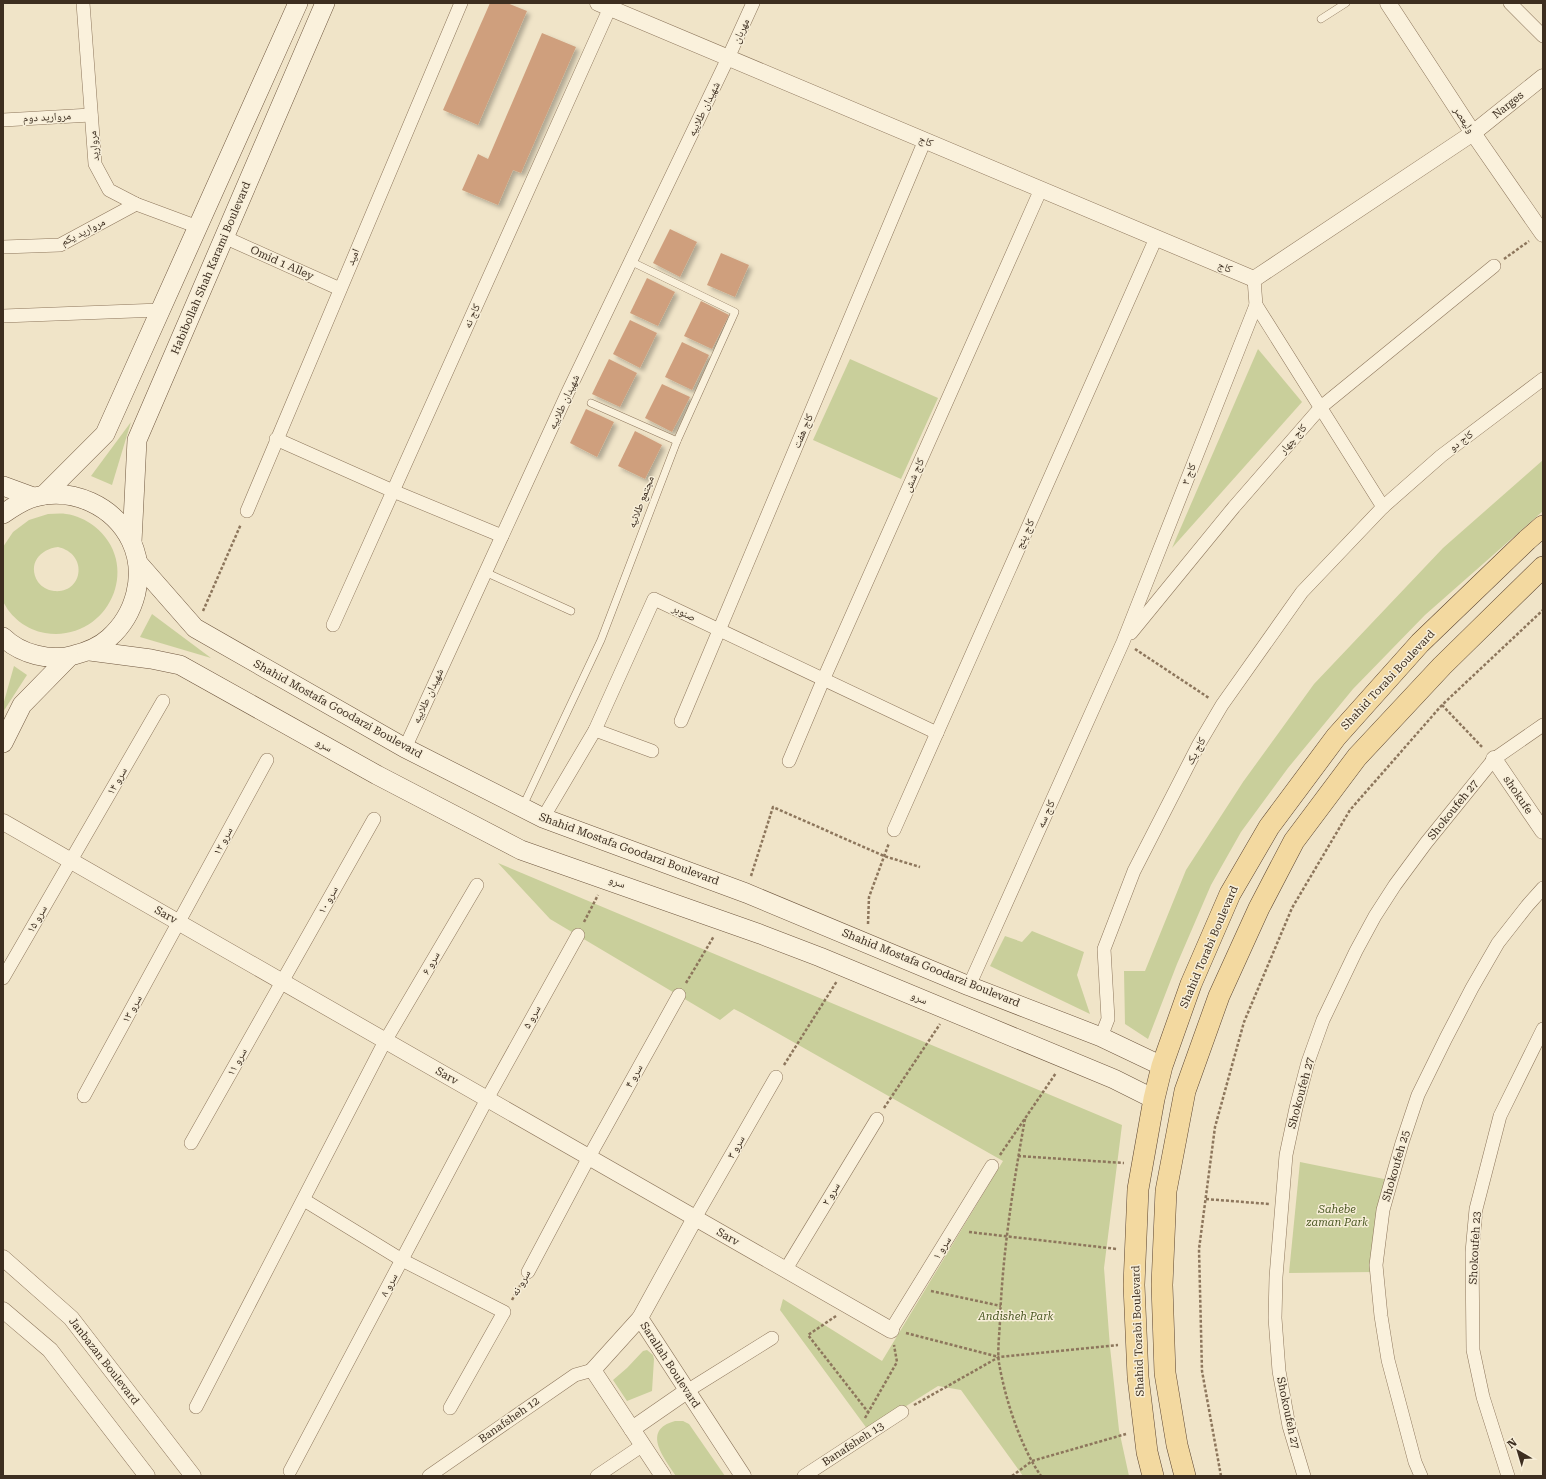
<svg xmlns="http://www.w3.org/2000/svg" width="1546" height="1479" font-family="'Roboto Serif','Noto Naskh Arabic',serif">
	<defs>
		<filter id="shadow"><feDropShadow dx="3.5" dy="3.5" stdDeviation="2" flood-color="#0004"/></filter>
	</defs>
	<rect width="100%" height="100%" fill="#f0e4c8"/>
	<g fill="#c9cf9b" fill-rule="evenodd">
		<polygon points="1258,349 1302,402 1172,548"/>
		<polygon points="850,359 938,398 901,479 813,440"/>
		<polygon points="131,422 112,485 91,476"/>
		<polygon points="1543,460 1543,511 1425,615 1353,689 1288,768 1241,832 1211,885 1177,964 1148,1039 1125,1024 1124,971 1145,971 1186,870 1243,782 1314,684 1443,548"/>
		<path d="M48 514C54 514 60 513 66 514 76 515 86 520 94 526 144 565 108 643 45 633 27 630 10 617 3 601V547L13 532 29 520ZM58 547C89 554 83 594 54 591 47 590 42 587 38 582 27 564 40 549 58 547Z"/>
		<polygon points="152,614 211,658 140,637"/>
		<polygon points="14,666 27,675 3,712 3,705"/>
		<polygon points="498,863 1122,1125 1104,1268 1110,1347 1119,1430 1129,1476 1023,1476 961,1390 938,1386 868,1430 780,1310 783,1299 882,1361 1003,1161 742,1013 734,1009 720,1020 550,919"/>
		<polygon points="1032,931 1084,952 1077,975 1090,1014 990,966 1005,936 1022,942"/>
		<polygon points="1300,1162 1389,1180 1374,1272 1289,1273"/>
		<polygon points="647,1350 653,1355 654,1359 652,1391 627,1401 613,1380 627,1368 643,1351"/>
		<path d="M675 1421H683L689 1424 725 1476H676C664 1458 641 1430 675 1421Z"/>
	</g>
	<g fill="#cf9f7d" filter="url(#shadow)">
		<polygon points="490,3 507,3 527,11 478,125 443,110"/>
		<polygon points="542,33 576,47 521,173 513,170 498,205 462,190 478,154 488,159"/>
		<polygon points="670,229 697,242 680,277 653,263"/>
		<polygon points="721,253 749,265 735,297 707,285"/>
		<polygon points="647,278 675,292 658,326 630,313"/>
		<polygon points="701,301 729,315 712,349 684,336"/>
		<polygon points="630,320 657,333 640,368 613,354"/>
		<polygon points="682,342 709,355 692,390 665,377"/>
		<polygon points="609,359 637,373 620,407 592,394"/>
		<polygon points="662,384 690,397 672,432 645,418"/>
		<polygon points="586,409 614,422 597,457 570,443"/>
		<polygon points="635,431 662,445 645,479 618,466"/>
	</g>
	<g fill="none" stroke-linecap="round" stroke-linejoin="round">
		<g stroke="#8d765c" stroke-width="8">
			<g id="service">
				<polyline points="1321,19 1346,3"/>
				<polyline points="591,403 677,441"/>
				<polyline points="485,572 571,611"/>
				<polyline points="522,808 601,640 677,441 735,312 630,261"/>
			</g>
		</g>
		<g stroke="#8d765c" stroke-width="14">
			<g id="minor">
				<polyline points="83,3 95,164 109,190 136,204 198,227"/>
				<polyline points="1510,3 1543,36"/>
				<polyline points="3,120 91,115"/>
				<polyline points="224,237 340,289"/>
				<polyline points="3,247 60,245 136,204"/>
				<polyline points="1254,279 1256,305 1383,507"/>
				<polyline points="3,316 160,310"/>
				<polyline points="276,439 393,491 502,536"/>
				<polyline points="247,511 461,3"/>
				<polyline points="333,625 612,3"/>
				<polyline points="1131,633 1234,507 1321,407 1494,266"/>
				<polyline points="681,721 925,140"/>
				<polyline points="595,730 652,751"/>
				<polyline points="405,748 568,392 728,58 753,3"/>
				<polyline points="789,761 824,678 1041,189"/>
				<polyline points="543,818 595,730 654,599 937,733"/>
				<polyline points="894,830 1156,238"/>
				<polyline points="3,978 163,701"/>
				<polyline points="969,986 1123,642 1256,305"/>
				<polyline points="1101,1037 1108,1019 1104,949 1134,871 1199,744 1222,705 1302,592 1383,507 1441,456 1543,379"/>
				<polyline points="84,1096 267,760"/>
				<polyline points="191,1143 374,819"/>
				<polyline points="304,1200 402,1260 504,1312 450,1408"/>
				<polyline points="695,1218 776,1077"/>
				<polyline points="786,1269 877,1119"/>
				<polyline points="528,1272 589,1157 679,995"/>
				<polyline points="891,1330 992,1166"/>
				<polyline points="687,1391 772,1338"/>
				<polyline points="196,1407 384,1043 477,885"/>
				<polyline points="290,1471 487,1099 578,935"/>
				<polyline points="429,1476 575,1375 593,1370"/>
				<polyline points="597,1476 643,1445"/>
				<polyline points="804,1476 902,1412"/>
				<polyline points="1304,1476 1289,1426 1279,1371 1275,1318 1276,1277 1286,1155 1296,1108 1308,1062 1323,1020 1356,951 1375,916 1395,885 1426,843 1494,759 1543,725"/>
				<polyline points="1421,1476 1415,1462 1388,1360 1381,1316 1376,1265 1383,1210 1402,1143 1418,1095 1446,1038 1472,988 1498,943 1527,906 1543,888"/>
				<polyline points="1508,1476 1483,1397 1473,1350 1472,1252 1476,1209 1500,1116 1543,1029"/>
			</g>
		</g>
		<g stroke="#8d765c" stroke-width="17">
			<g id="tertiary">
				<polyline points="598,3 1254,279 1473,133 1543,77"/>
				<polyline points="1388,3 1473,133 1543,234"/>
				<polyline points="1494,759 1543,831"/>
				<polyline points="3,822 891,1330"/>
				<polyline points="3,1258 71,1318 193,1476"/>
				<polyline points="3,1310 50,1350 147,1476"/>
				<polyline points="640,1318 743,1476"/>
				<polyline points="632,1429 687,1391"/>
				<polyline points="663,1476 593,1370 640,1318 695,1218"/>
			</g>
		</g>
		<g stroke="#6f573f" stroke-width="20">
			<g id="secondary">
				<polyline points="3,486 33,497"/>
				<polyline points="44,495 105,434 298,3"/>
				<path d="M3 514C13 507 23 500 35 497 73 487 114 506 131 541 147 575 135 615 109 638 99 647 86 652 74 655 51 662 20 654 3 637"/>
				<polyline points="132,542 137,440 325,3"/>
				<polyline points="138,563 195,628 405,748 543,818 746,893 969,986 1101,1037 1162,1066"/>
				<polyline points="90,651 151,659 180,665 377,775 521,850 760,934 820,957 1114,1079 1154,1099"/>
				<polyline points="3,743 22,705 69,657"/>
			</g>
		</g>
		<g stroke="#5b4430" stroke-width="22">
			<g id="primary">
				<polyline points="1153,1476 1147,1452 1138,1377 1134,1285 1138,1189 1154,1099 1162,1066 1191,984 1230,894 1269,827 1336,737 1420,643 1527,540 1543,526"/>
				<polyline points="1185,1476 1177,1445 1165,1373 1162,1285 1166,1191 1185,1091 1219,996 1259,908 1294,841 1357,757 1442,666 1543,567"/>
			</g>
		</g>
		<g stroke="#8d765c" stroke-width="2.5" stroke-dasharray="3 2" stroke-linecap="butt">
			<polyline points="1504,259 1529,241"/>
			<polyline points="203,611 241,524"/>
			<polyline points="1135,649 1209,698"/>
			<polyline points="1442,705 1483,748"/>
			<polyline points="751,876 773,807 884,856 920,867"/>
			<polyline points="584,922 598,895"/>
			<polyline points="868,924 869,897 889,843"/>
			<polyline points="686,983 714,936"/>
			<polyline points="784,1065 837,981"/>
			<polyline points="884,1108 940,1024"/>
			<path d="M1025 1119C1013 1185 1003 1251 1000 1318 1000 1331 997 1350 999 1363 1005 1398 1020 1446 1041 1476"/>
			<polyline points="1000,1155 1056,1073"/>
			<polyline points="1018,1156 1124,1163"/>
			<polyline points="1206,1199 1269,1204"/>
			<polyline points="969,1232 1117,1249"/>
			<polyline points="931,1291 1001,1306"/>
			<polyline points="512,1300 521,1284"/>
			<polyline points="836,1316 808,1335 868,1412"/>
			<polyline points="906,1333 999,1357"/>
			<polyline points="914,1405 999,1357 1118,1345"/>
			<polyline points="865,1418 897,1362 894,1345"/>
			<polyline points="1012,1476 1032,1461 1126,1434"/>
			<polyline points="1221,1476 1202,1371 1199,1249 1215,1127 1244,1022 1292,908 1350,810 1442,705 1543,610"/>
		</g>
		<use href="#service" stroke="#faf1dc" stroke-width="7"/>
		<use href="#minor" stroke="#faf1dc" stroke-width="13"/>
		<use href="#tertiary" stroke="#faf1dc" stroke-width="16"/>
		<use href="#secondary" stroke="#faf1dc" stroke-width="19"/>
		<use href="#primary" stroke="#f3d9a0" stroke-width="21"/>
	</g>
	<g text-anchor="middle" dominant-baseline="central" stroke-width="3" stroke-linejoin="round" paint-order="stroke">
		<g font-size="11" fill="#3d2e20" stroke="#f7eed8">
			<text transform="translate(741 31) rotate(-66)">مهربان</text>
			<text transform="translate(1508 105) rotate(-39)">Narges</text>
			<text transform="translate(704 109) rotate(-64)">شهیدان طلاییه</text>
			<text transform="translate(47 117) rotate(-3)">مروارید دوم</text>
			<text transform="translate(1464 120) rotate(57)">ولیعصر</text>
			<text transform="translate(926 141) rotate(23)">کاج</text>
			<text transform="translate(94 146) rotate(-96)">مروارید</text>
			<text transform="translate(83 232) rotate(-27)">مروارید یکم</text>
			<text transform="translate(353 257) rotate(-67)">امید</text>
			<text transform="translate(282 263) rotate(24)">Omid 1 Alley</text>
			<text transform="translate(1225 267) rotate(23)">کاج</text>
			<text transform="translate(211 268) rotate(-67)">Habibollah Shah Karami Boulevard</text>
			<text transform="translate(472 316) rotate(-66)">کاج نه</text>
			<text transform="translate(564 402) rotate(-65)">شهیدان طلاییه</text>
			<text transform="translate(803 431) rotate(-67)">کاج هفت</text>
			<text transform="translate(1293 439) rotate(-49)">کاج چهار</text>
			<text transform="translate(1461 441) rotate(-37)">کاج دو</text>
			<text transform="translate(1189 474) rotate(-69)">کاج ۳</text>
			<text transform="translate(914 475) rotate(-66)">کاج شش</text>
			<text transform="translate(641 502) rotate(-69)">مجتمع طلائیه</text>
			<text transform="translate(1025 534) rotate(-66)">کاج پنج</text>
			<text transform="translate(684 613) rotate(26)">صنوبر</text>
			<text transform="translate(1388 680) rotate(-47)">Shahid Torabi Boulevard</text>
			<text transform="translate(428 696) rotate(-65)">شهیدان طلاییه</text>
			<text transform="translate(338 709) rotate(29)">Shahid Mostafa Goodarzi Boulevard</text>
			<text transform="translate(324 745) rotate(29)">سرو</text>
			<text transform="translate(1196 751) rotate(-62)">کاج یک</text>
			<text transform="translate(117 781) rotate(-60)">سرو ۱۴</text>
			<text transform="translate(1518 795) rotate(56)">shokufe</text>
			<text transform="translate(1453 810) rotate(-51)">Shokoufeh 27</text>
			<text transform="translate(1046 814) rotate(-66)">کاج سه</text>
			<text transform="translate(223 841) rotate(-62)">سرو ۱۲</text>
			<text transform="translate(629 849) rotate(20)">Shahid Mostafa Goodarzi Boulevard</text>
			<text transform="translate(617 882) rotate(19)">سرو</text>
			<text transform="translate(328 900) rotate(-61)">سرو ۱۰</text>
			<text transform="translate(166 915) rotate(30)">Sarv</text>
			<text transform="translate(37 919) rotate(-60)">سرو ۱۵</text>
			<text transform="translate(1209 947) rotate(-67)">Shahid Torabi Boulevard</text>
			<text transform="translate(431 963) rotate(-60)">سرو ۶</text>
			<text transform="translate(931 968) rotate(22)">Shahid Mostafa Goodarzi Boulevard</text>
			<text transform="translate(919 998) rotate(22)">سرو</text>
			<text transform="translate(132 1009) rotate(-61)">سرو ۱۳</text>
			<text transform="translate(532 1017) rotate(-61)">سرو ۵</text>
			<text transform="translate(237 1062) rotate(-61)">سرو ۱۱</text>
			<text transform="translate(447 1076) rotate(30)">Sarv</text>
			<text transform="translate(634 1076) rotate(-61)">سرو ۴</text>
			<text transform="translate(1301 1093) rotate(-75)">Shokoufeh 27</text>
			<text transform="translate(736 1147) rotate(-60)">سرو ۳</text>
			<text transform="translate(1396 1166) rotate(-74)">Shokoufeh 25</text>
			<text transform="translate(831 1194) rotate(-59)">سرو ۲</text>
			<text transform="translate(728 1237) rotate(30)">Sarv</text>
			<text transform="translate(942 1248) rotate(-58)">سرو ۱</text>
			<text transform="translate(1475 1248) rotate(-87)">Shokoufeh 23</text>
			<text transform="translate(521 1283) rotate(-60)">سرو نه</text>
			<text transform="translate(389 1285) rotate(-62)">سرو ۸</text>
			<text transform="translate(1138 1331) rotate(-92)">Shahid Torabi Boulevard</text>
			<text transform="translate(104 1361) rotate(52)">Janbazan Boulevard</text>
			<text transform="translate(670 1365) rotate(57)">Sarallah Boulevard</text>
			<text transform="translate(1288 1413) rotate(78)">Shokoufeh 27</text>
			<text transform="translate(509 1420) rotate(-35)">Banafsheh 12</text>
			<text transform="translate(853 1444) rotate(-33)">Banafsheh 13</text>
		</g>
		<g font-size="11" font-style="italic" fill="#4d5a26" stroke="#f7eed8">
			<text x="1337" y="1209">Sahebe<tspan x="1337" dy="13">zaman Park</tspan></text>
			<text x="1016" y="1316">Andisheh Park</text>
		</g>
	</g>
	<rect width="1546" height="1479" fill="none" stroke="#3d2e20" stroke-width="8"/>
	<g transform="translate(1518 1451) rotate(322)" stroke="#f7eed8" stroke-width="3" paint-order="stroke">
	<path d="M0-3L7 15L0 10L-7 15Z" fill="#3d2e20"/>
	<text y="-6" font-size="11" font-weight="bold" text-anchor="middle" fill="#3d2e20">N</text>
	</g>
</svg>
